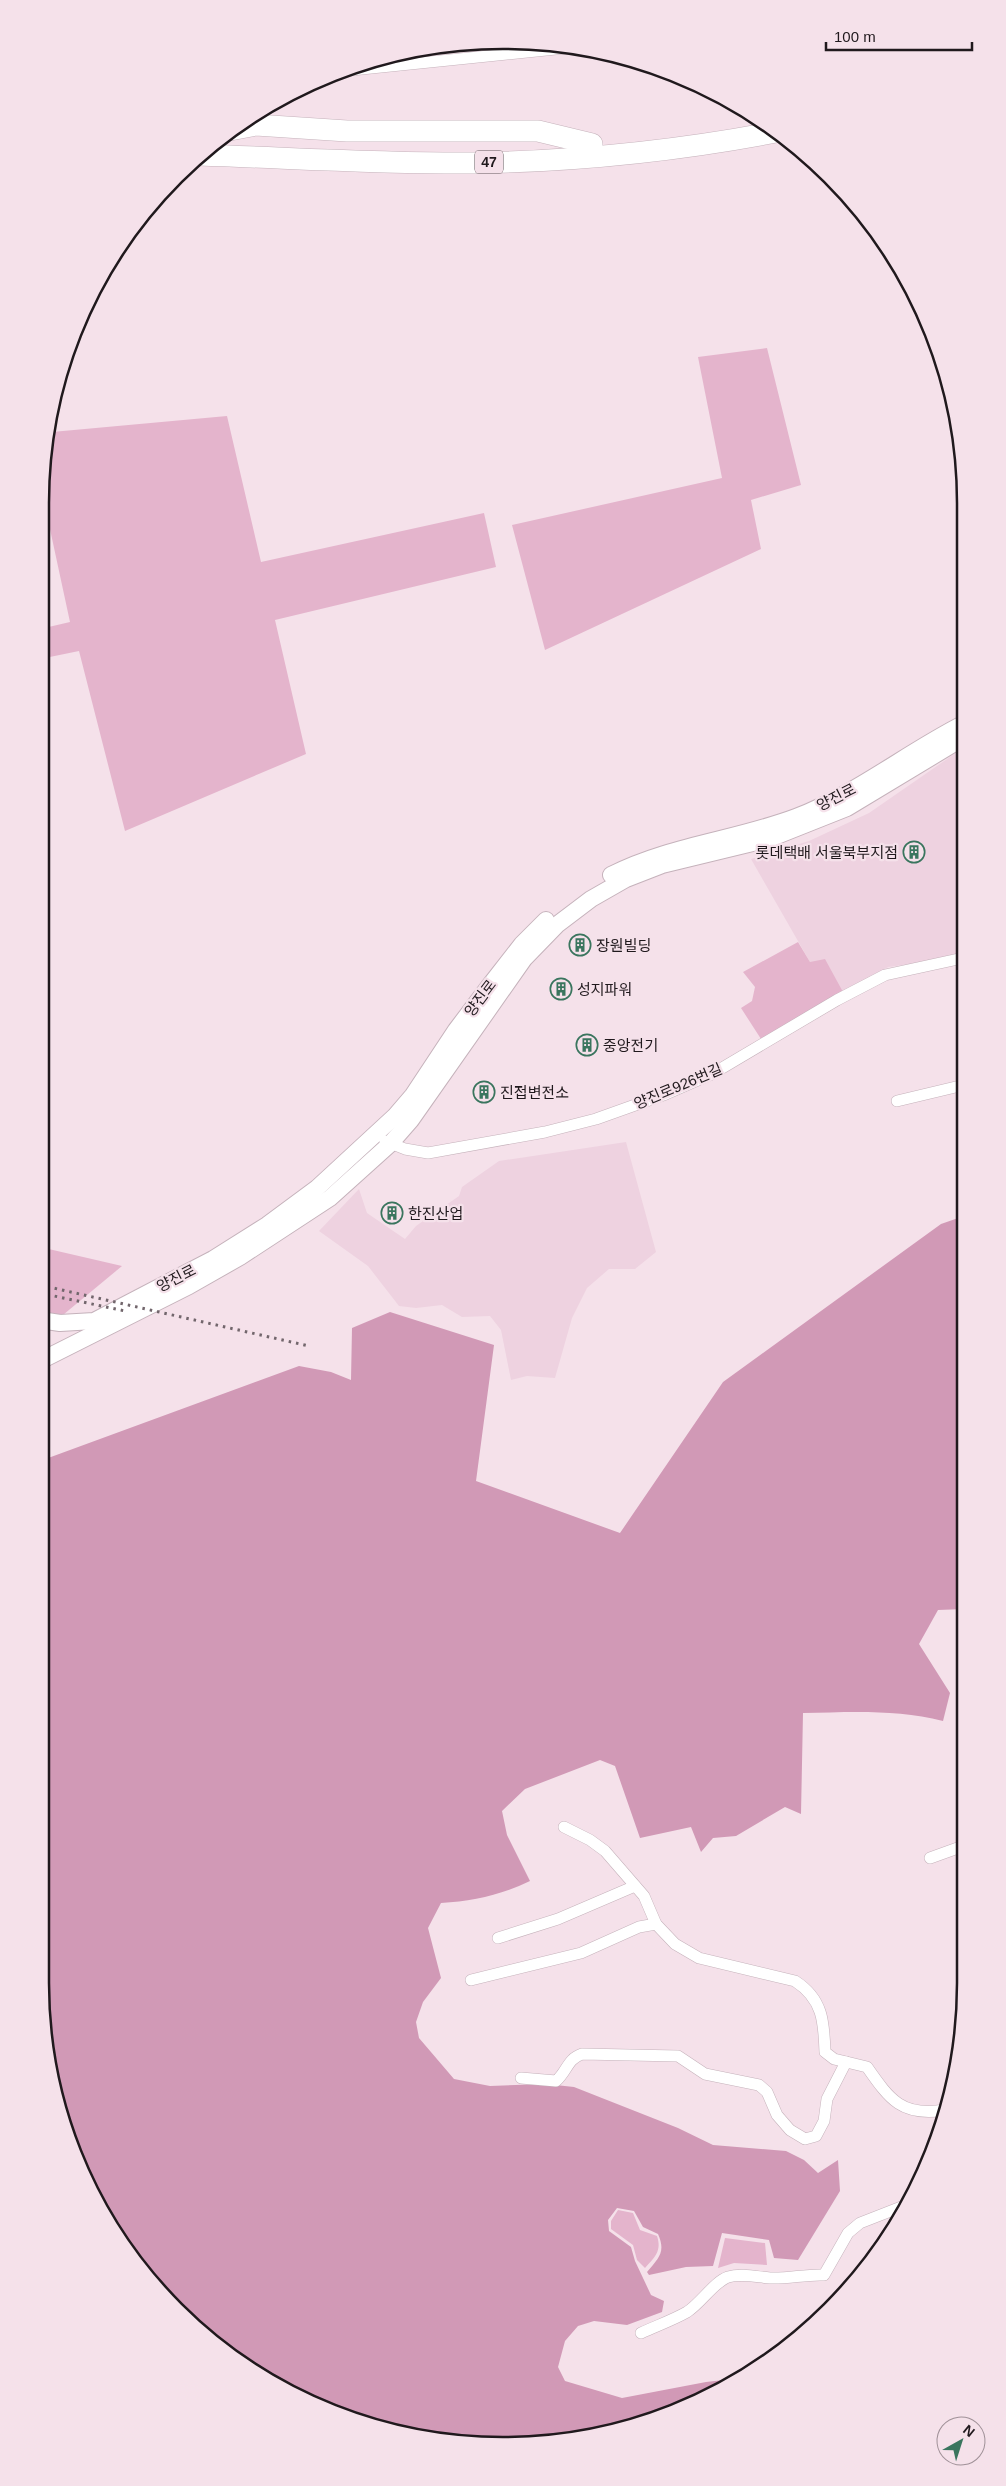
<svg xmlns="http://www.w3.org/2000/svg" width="1006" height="2486" font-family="Arial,'Noto Sans KR',sans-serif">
	<rect width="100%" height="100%" fill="#f5e1ea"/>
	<g fill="#eed2e0">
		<polygon points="963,748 963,953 932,961 888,967 843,992 810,962 751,859 809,841 869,813"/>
		<polygon points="626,1142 656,1252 635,1269 609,1269 587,1288 572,1318 555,1378 527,1376 511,1380 501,1330 490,1316 462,1317 442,1305 416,1308 399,1306 368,1266 319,1231 359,1189 367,1213 405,1239 416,1226 459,1196 462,1187 499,1161"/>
	</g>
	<g fill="#e4b4cc">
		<polygon points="767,348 801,485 751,500 761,549 545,650 512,525 722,478 698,357"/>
		<polygon points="227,416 261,562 484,513 496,567 275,620 306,754 125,831 79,651 40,659 40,629 70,622 42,492 52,432"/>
		<polygon points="798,942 810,962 825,959 843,992 761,1039 741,1008 752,1001 755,987 743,972"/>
		<polygon points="40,1247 122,1266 40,1334"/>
		<path d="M618 2210 633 2213 640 2230 657 2236C662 2251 655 2257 645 2268L637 2260 633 2245 611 2229V2221Z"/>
		<polygon points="725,2238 765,2243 767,2265 734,2263 718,2268"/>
	</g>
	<path fill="#d199b6" d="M964 1216 965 1609 938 1610 919 1644 950 1693 943 1721C897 1709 850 1712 803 1713L801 1814 785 1807 736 1836 713 1838 701 1852 691 1827 640 1838 615 1766 600 1760 525 1789 502 1811 507 1835 530 1881C501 1895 473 1901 441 1903L428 1928 441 1978 423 2002 416 2022 419 2038 454 2079 490 2086 546 2084 574 2087 678 2128 713 2145 786 2151 804 2160 818 2173 838 2160 840 2191 798 2260 774 2258 769 2240 722 2233 713 2266 686 2267 649 2275 647 2272C659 2258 666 2252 658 2234L643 2227 634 2211 617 2208 608 2220 609 2231 631 2247 635 2261 651 2295 664 2301 662 2312 627 2325 594 2321 578 2326 565 2341 558 2367 565 2381 622 2398 706 2382 741 2378 680 2411 594 2437 442 2442 354 2422 272 2384 155 2288 102 2214 65 2132 40 1983V1461L299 1366 331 1372 351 1380 352 1328 390 1312 494 1345 476 1481 620 1533 723 1382 941 1224Z"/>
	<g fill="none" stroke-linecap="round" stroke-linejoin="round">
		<g stroke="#c5b2bb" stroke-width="12">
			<g id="street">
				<polyline points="342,71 575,47"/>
				<polyline points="897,1101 964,1085"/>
				<polyline points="385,1141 405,1149 428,1153 545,1132 596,1119 666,1094 712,1074 837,1000 885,975 963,958"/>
				<polyline points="964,1717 965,1718"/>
				<path d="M564 1827 590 1840 605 1851 644 1896 656 1924 675 1944 699 1958 795 1981C823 1999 824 2022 825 2052L834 2059 867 2067C890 2100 902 2117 945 2110"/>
				<polyline points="930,1858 966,1845"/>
				<polyline points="498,1938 558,1919 635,1886"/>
				<polyline points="471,1980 581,1953 639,1927 656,1924"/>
				<path d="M521 2078 556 2081C567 2072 567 2059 582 2054L678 2056 705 2074 759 2085 767 2092 777 2115 790 2130 805 2139 816 2136 824 2121 827 2099 846 2062"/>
				<path d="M641 2333C656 2326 673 2320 687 2312 701 2303 714 2282 728 2277 741 2273 757 2277 770 2278 788 2279 806 2274 824 2275L848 2233 860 2223 901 2207"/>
			</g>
		</g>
		<g stroke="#c5b2bb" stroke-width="18">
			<g id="secondary">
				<path d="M611 875C670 845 735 840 796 817 856 794 906 753 963 724"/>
				<polyline points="40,1320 60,1323 94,1321 213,1259 267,1225 317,1188 395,1116 413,1095 456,1030 490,985 522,944 546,920"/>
				<polyline points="40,1361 189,1286 240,1257 330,1198 390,1144 411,1120 524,959 558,924 591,899 626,879 662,865 769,839 847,808 963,738"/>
			</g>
		</g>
		<g stroke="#c5b2bb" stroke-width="22">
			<g id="highway">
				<polyline points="230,130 256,125 347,131 538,131 592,144"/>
				<path d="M200 155C292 158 384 164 476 163 577 161 677 151 776 132"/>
			</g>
		</g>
		<use href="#street" stroke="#fff" stroke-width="11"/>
		<use href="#secondary" stroke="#fff" stroke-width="16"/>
		<use href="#highway" stroke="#fff" stroke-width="21"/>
		<g stroke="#72666c" stroke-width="3" stroke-dasharray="2.5 5" stroke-linecap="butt">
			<polyline points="40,1285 309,1346"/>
			<polyline points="40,1293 125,1311"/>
		</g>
	</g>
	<defs>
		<g id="building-ring" transform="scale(1.125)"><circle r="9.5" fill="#f5e1ea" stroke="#3a755e" stroke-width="1.5"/><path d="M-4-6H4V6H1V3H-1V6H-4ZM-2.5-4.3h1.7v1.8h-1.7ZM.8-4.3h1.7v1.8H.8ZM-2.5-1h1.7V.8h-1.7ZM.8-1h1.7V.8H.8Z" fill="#3a755e"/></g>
	</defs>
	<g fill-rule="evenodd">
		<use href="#building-ring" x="914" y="852"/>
		<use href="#building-ring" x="580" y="945"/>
		<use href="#building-ring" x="561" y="989"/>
		<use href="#building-ring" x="587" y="1045"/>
		<use href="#building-ring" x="484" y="1092"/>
		<use href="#building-ring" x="392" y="1213"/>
	</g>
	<g text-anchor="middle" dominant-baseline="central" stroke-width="4.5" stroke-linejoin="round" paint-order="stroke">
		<rect fill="#f5e1ea" stroke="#60555a" stroke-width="1" x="475" y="150.5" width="28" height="23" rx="4"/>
		<g font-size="14" font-weight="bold" fill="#20191d">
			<text x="489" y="162">47</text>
		</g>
		<g font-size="15" fill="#20191d" stroke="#f5e1ea">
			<text transform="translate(836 797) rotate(-27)">양진로</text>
			<text transform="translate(480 998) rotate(-53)">양진로</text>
			<text transform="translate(678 1086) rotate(-23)">양진로926번길</text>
			<text transform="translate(176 1278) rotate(-27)">양진로</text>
		</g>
		<g font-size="15" fill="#20191d" stroke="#f5e1ea" text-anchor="start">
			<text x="898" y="852" text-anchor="end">롯데택배 서울북부지점</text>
			<text x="596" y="945">장원빌딩</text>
			<text x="577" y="989">성지파워</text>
			<text x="603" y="1045">중앙전기</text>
			<text x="500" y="1092">진접변전소</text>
			<text x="408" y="1213">한진산업</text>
		</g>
	</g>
	<path d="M0 0H1006V2486H0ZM503 49H503A454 454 0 0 1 957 503V1983A454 454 0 0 1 503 2437H503A454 454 0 0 1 49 1983V503A454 454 0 0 1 503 49Z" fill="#f5e1ea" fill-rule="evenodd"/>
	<path fill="none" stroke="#20191d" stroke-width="2.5" d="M503 49H503A454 454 0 0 1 957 503V1983A454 454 0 0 1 503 2437H503A454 454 0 0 1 49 1983V503A454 454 0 0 1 503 49Z"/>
	<g transform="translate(961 2441) rotate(39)"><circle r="24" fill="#f5e1ea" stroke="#a09198"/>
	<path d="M0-4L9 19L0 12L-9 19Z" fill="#3a755e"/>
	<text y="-8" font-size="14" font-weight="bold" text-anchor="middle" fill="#20191d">N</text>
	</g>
	<path d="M826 42v8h146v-8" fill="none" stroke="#20191d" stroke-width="2.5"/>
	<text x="834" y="42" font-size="15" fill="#20191d" stroke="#f5e1ea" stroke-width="4" paint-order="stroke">100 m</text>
</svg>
